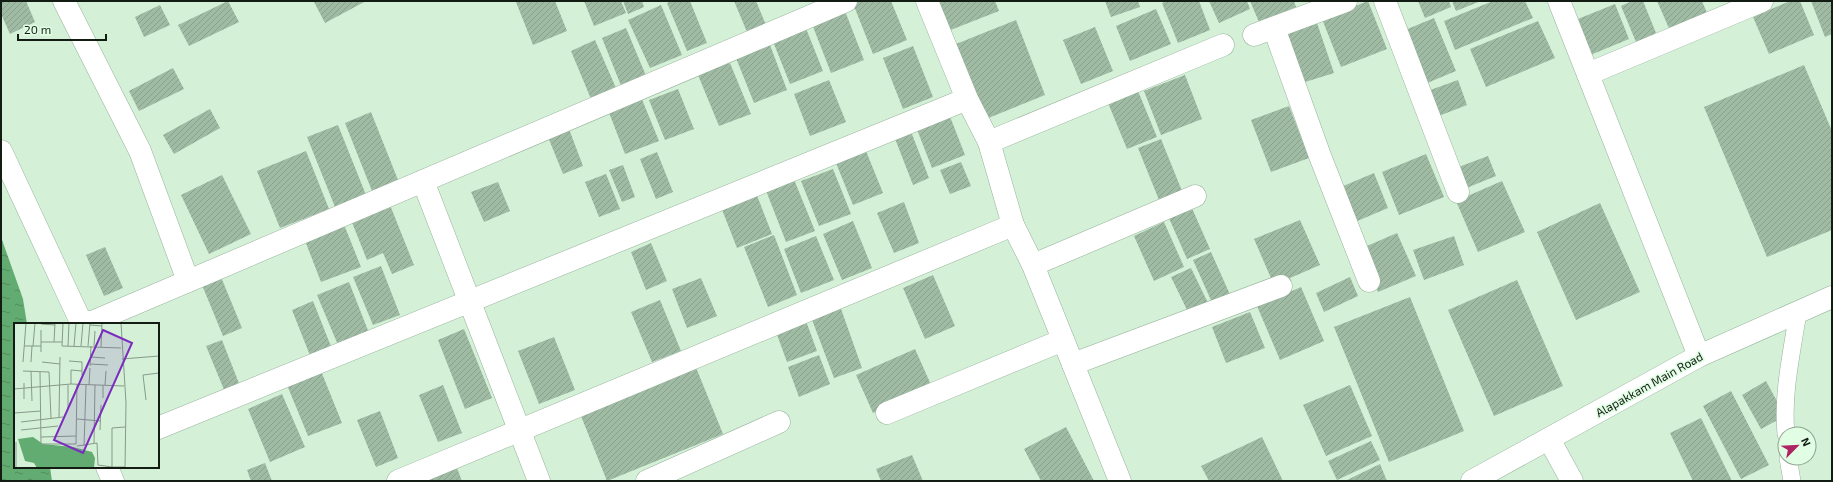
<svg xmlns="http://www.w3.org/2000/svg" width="1833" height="482" font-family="'Exo 2',sans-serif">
	<defs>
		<pattern id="water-ripples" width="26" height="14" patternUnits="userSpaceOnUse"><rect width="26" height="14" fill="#63ac71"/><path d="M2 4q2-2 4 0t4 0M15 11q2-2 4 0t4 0" fill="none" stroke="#508b5c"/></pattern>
		<pattern id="building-hatch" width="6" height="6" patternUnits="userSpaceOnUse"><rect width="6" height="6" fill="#a0bba4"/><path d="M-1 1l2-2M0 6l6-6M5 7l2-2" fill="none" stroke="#89a08c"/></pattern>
	</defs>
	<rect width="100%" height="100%" fill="#d4f0d7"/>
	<polygon fill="url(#water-ripples)" points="1,237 23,299 27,324 15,324 15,467 50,467 52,481 1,481"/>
	<g fill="url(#building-hatch)">
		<polygon points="1,1 26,1 35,22 10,34 1,14"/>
		<polygon points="228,1 239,22 189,46 178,25"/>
		<polygon points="316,1 366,1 325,23 314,2"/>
		<polygon points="519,1 555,1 567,31 533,45 516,2"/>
		<polygon points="584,1 621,1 626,13 594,26"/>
		<polygon points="623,1 642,1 644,7 628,14"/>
		<polygon points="672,1 690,1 707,43 687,51 667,3"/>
		<polygon points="734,1 756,1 766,25 747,32"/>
		<polygon points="852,1 891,1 907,40 873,54"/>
		<polygon points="936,1 995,1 999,11 948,31"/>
		<polygon points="1105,1 1138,1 1140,7 1111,17"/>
		<polygon points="1166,1 1199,1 1210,30 1178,43 1162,3"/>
		<polygon points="1209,1 1247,1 1250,9 1219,23"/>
		<polygon points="1250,1 1294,1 1296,7 1259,22"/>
		<polygon points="1368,1 1387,49 1341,67 1322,19"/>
		<polygon points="1418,1 1449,1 1451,7 1425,18"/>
		<polygon points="1452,1 1481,1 1456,11"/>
		<polygon points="1493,1 1525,1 1533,18 1455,50 1444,21"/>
		<polygon points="1632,1 1643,1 1656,33 1636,42 1621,6"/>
		<polygon points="1657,1 1702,1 1710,20 1672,35"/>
		<polygon points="1790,1 1800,1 1814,35 1769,54 1753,17"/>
		<polygon points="1811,1 1832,1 1832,34 1825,37"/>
		<polygon points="1615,4 1629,39 1588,56 1573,21"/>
		<polygon points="160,5 170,25 144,37 135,17"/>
		<polygon points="661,5 682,55 650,68 628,20"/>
		<polygon points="1156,9 1171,44 1130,61 1116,26"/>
		<polygon points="845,11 864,60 831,73 812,24"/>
		<polygon points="1434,18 1456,71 1420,86 1398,33"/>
		<polygon points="1016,20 1045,95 986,119 956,44"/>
		<polygon points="1538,21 1555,58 1486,87 1470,49"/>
		<polygon points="1317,23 1334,73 1302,83 1285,34"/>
		<polygon points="805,26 823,71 790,84 772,39"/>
		<polygon points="1095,27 1113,71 1081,84 1063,40"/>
		<polygon points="626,28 647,78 622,88 602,38"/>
		<polygon points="595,40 616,88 591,99 571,51"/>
		<polygon points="770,45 787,90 754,103 736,58"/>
		<polygon points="913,46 933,97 903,109 883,58"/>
		<polygon points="730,63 751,114 719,126 698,75"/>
		<polygon points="1804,65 1832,131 1832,230 1767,257 1704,107"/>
		<polygon points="173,68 184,89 139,111 129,91"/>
		<polygon points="1185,75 1202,119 1161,135 1144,91"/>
		<polygon points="829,80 846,122 810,136 794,94"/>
		<polygon points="1458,80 1467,105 1431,119 1422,93"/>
		<polygon points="678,89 694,129 665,140 649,100"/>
		<polygon points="1138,91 1157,137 1127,149 1108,103"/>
		<polygon points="641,97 659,141 625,154 608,110"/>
		<polygon points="1289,106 1309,158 1271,172 1251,120"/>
		<polygon points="210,109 220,128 174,154 163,135"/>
		<polygon points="371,112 398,180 372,191 345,123"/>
		<polygon points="949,114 965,155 932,168 916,127"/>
		<polygon points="338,125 366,195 335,207 307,137"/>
		<polygon points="569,129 583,166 563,174 548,137"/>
		<polygon points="910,129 929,178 913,185 894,136"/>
		<polygon points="1161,139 1182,191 1159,200 1138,148"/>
		<polygon points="306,151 329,209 280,228 257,171"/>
		<polygon points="866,151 883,193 853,205 836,163"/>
		<polygon points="657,152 673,192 656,199 640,159"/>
		<polygon points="1426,154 1444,197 1399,215 1382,172"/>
		<polygon points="1488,156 1496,176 1464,189 1456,168"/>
		<polygon points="961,162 971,186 950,194 940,170"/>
		<polygon points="623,165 635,197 622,202 609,170"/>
		<polygon points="833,169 851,214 819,226 801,181"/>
		<polygon points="1374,173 1388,208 1355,222 1341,187"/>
		<polygon points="606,174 620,209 599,217 585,182"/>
		<polygon points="222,175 251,234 209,254 181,195"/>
		<polygon points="793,177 815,231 786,242 765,188"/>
		<polygon points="1502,181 1525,232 1478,252 1456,201"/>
		<polygon points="498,182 510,211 484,222 471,192"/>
		<polygon points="756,193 772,234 737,248 721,207"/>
		<polygon points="904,202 919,243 894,253 877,213"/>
		<polygon points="1600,203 1640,292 1576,320 1537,232"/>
		<polygon points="390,205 414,265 392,274 383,253 367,260 351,220"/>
		<polygon points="1191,206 1210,249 1187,259 1168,216"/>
		<polygon points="1300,220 1320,265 1274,285 1254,239"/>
		<polygon points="853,221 872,268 842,280 823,234"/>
		<polygon points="343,222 361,267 321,282 304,238"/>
		<polygon points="1164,222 1184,267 1154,281 1134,236"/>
		<polygon points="1397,233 1416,276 1378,292 1360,249"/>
		<polygon points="774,235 797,295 768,307 744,247"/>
		<polygon points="816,236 834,280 801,293 784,249"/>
		<polygon points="1454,236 1464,265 1424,280 1413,250"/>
		<polygon points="651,243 667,281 646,290 631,252"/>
		<polygon points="105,247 123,288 104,296 86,255"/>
		<polygon points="1211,252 1232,299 1214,307 1193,260"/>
		<polygon points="381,266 400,315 373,325 353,277"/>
		<polygon points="1191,268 1210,307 1190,316 1171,277"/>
		<polygon points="933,275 955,326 925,339 903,288"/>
		<polygon points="221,277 242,328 223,336 202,285"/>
		<polygon points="1350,277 1358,296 1324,312 1316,293"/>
		<polygon points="701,278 717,316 687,328 672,289"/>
		<polygon points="1517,280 1563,386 1494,416 1448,310"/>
		<polygon points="349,282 369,333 338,345 317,295"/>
		<polygon points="1301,287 1324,341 1280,360 1257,306"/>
		<polygon points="1410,297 1464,431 1389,462 1334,327"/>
		<polygon points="660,300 681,351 652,362 631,312"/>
		<polygon points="313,301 334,354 313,363 292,310"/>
		<polygon points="840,306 862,368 834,378 811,317"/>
		<polygon points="1250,312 1265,348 1226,363 1212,327"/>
		<polygon points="806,321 817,351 787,362 776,332"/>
		<polygon points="464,329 492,398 465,409 438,340"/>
		<polygon points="554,337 575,390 539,404 518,351"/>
		<polygon points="222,340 242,391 227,397 206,346"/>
		<polygon points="915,349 932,387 873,413 856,375"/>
		<polygon points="819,355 830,384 799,397 788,367"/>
		<polygon points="695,365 723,434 607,481 579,411"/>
		<polygon points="321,371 342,423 308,436 287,385"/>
		<polygon points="1766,381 1785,416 1761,429 1742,395"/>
		<polygon points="443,385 462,433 438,442 419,395"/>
		<polygon points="1350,385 1372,436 1326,456 1303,405"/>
		<polygon points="1731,391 1769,465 1741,479 1703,406"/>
		<polygon points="282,394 305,447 270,462 248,409"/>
		<polygon points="380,411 398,458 376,467 357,420"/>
		<polygon points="1701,418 1732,481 1693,481 1670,433"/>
		<polygon points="1066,427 1094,481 1041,481 1024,449"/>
		<polygon points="1262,437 1283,481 1209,481 1201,466"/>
		<polygon points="1371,441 1380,460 1337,480 1328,461"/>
		<polygon points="912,455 923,481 881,481 876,469"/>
		<polygon points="265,463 272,481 251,481 247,470"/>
		<polygon points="1380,464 1387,481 1345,481"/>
		<polygon points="457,468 462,481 430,481 430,479"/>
	</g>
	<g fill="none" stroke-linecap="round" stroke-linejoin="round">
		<g stroke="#98b39c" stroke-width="18">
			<g id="service">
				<path d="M1786 434C1782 394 1792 352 1798 312"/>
				<polyline points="1788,458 1792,481"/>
			</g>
		</g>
		<g stroke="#98b39c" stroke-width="23">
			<g id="minor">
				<polyline points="64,1 140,151 188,281"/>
				<polyline points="927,1 967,99 989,142 1013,225 1033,265 1120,481"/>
				<polyline points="1385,1 1458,192"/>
				<polyline points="1559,1 1699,356"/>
				<polyline points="1274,28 1320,156 1369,281"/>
				<polyline points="1254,35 1346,1"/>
				<polyline points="1588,74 1762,1"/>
				<polyline points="989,142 1223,45"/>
				<polyline points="1,151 81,322 92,322 846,1"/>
				<polyline points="423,181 539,481"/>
				<polyline points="1033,265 1195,196"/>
				<polyline points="1073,364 1281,286"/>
				<polyline points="887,413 1063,340"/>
				<polyline points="158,428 967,99"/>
				<polyline points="1549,439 1572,481"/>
				<polyline points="107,467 113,481"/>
				<polyline points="398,481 1013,225"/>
				<polyline points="647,481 779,422"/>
			</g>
		</g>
		<g stroke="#98b39c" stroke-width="23">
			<polyline id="secondary" points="1472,481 1699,356 1832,297"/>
		</g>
		<use href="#service" stroke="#fff" stroke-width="17"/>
		<use href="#minor" stroke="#fff" stroke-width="22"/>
		<use href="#secondary" stroke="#fff" stroke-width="22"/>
	</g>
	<g text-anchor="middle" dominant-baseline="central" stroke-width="3.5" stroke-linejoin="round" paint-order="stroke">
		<g font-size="12" fill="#121c13" stroke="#e1fee5">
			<text transform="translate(1649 384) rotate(-29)">Alapakkam Main Road</text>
		</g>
	</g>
	<g transform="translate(14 323)">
		<rect width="145" height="145" fill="#d4f0d7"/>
		<path d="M19 114 29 121 59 124 78 129 81 135 80 145H23L20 140 11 138 4 116Z" fill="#63ac71"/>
		<path fill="none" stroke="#869b89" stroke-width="1" d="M49 0 48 23 107 25M107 0 112 80 111 145M27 1 41 2M76 2 88 3M27 19H48M40 19 41 0M10 23H27M19 23 21 0M54 23 55 0M60 23 62 0M67 23 69 0M74 23 76 0M80 23 81 8M87 24 88 0M27 29V7M77 34 91 35M108 36 145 33M0 37V50M55 38 68 39V52M9 39 12 0M17 39 18 23M28 39 46 41M76 41 94 42M76 43 77 23M9 48 35 49 37 95M17 48 18 78M26 49 27 121H62L63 61M10 60V76M57 61V47L68 48M75 62 76 45M91 62 92 48M0 66 57 61 110 63M89 75V62M132 77 129 52 145 50M54 85V62M0 90 27 88M45 94 46 34M63 96 87 98M7 99 49 94M111 104 98 105V144H111M7 107 44 103M86 107 87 82M27 114 62 113M2 119V145M80 120 81 62M63 123 83 120 84 142 98 144M70 123 72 62"/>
		<path fill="#7b2cbf" fill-opacity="0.15" stroke="#7b2cbf" stroke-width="2" d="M89 7 118 20 69 130 40 117Z"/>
		<rect width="145" height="145" fill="none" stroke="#121c13" stroke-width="2"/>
	</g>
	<rect width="1833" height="482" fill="none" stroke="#121c13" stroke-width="4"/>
	<g transform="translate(1797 446) rotate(66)"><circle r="19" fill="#e1fee5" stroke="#8ea491"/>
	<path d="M0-3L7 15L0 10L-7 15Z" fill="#ae2363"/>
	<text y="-6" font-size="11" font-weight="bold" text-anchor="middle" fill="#121c13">N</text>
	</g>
	<path d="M18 34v6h88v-6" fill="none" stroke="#121c13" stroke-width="2"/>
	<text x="24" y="34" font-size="12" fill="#121c13" stroke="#e1fee5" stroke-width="3" paint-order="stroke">20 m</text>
</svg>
